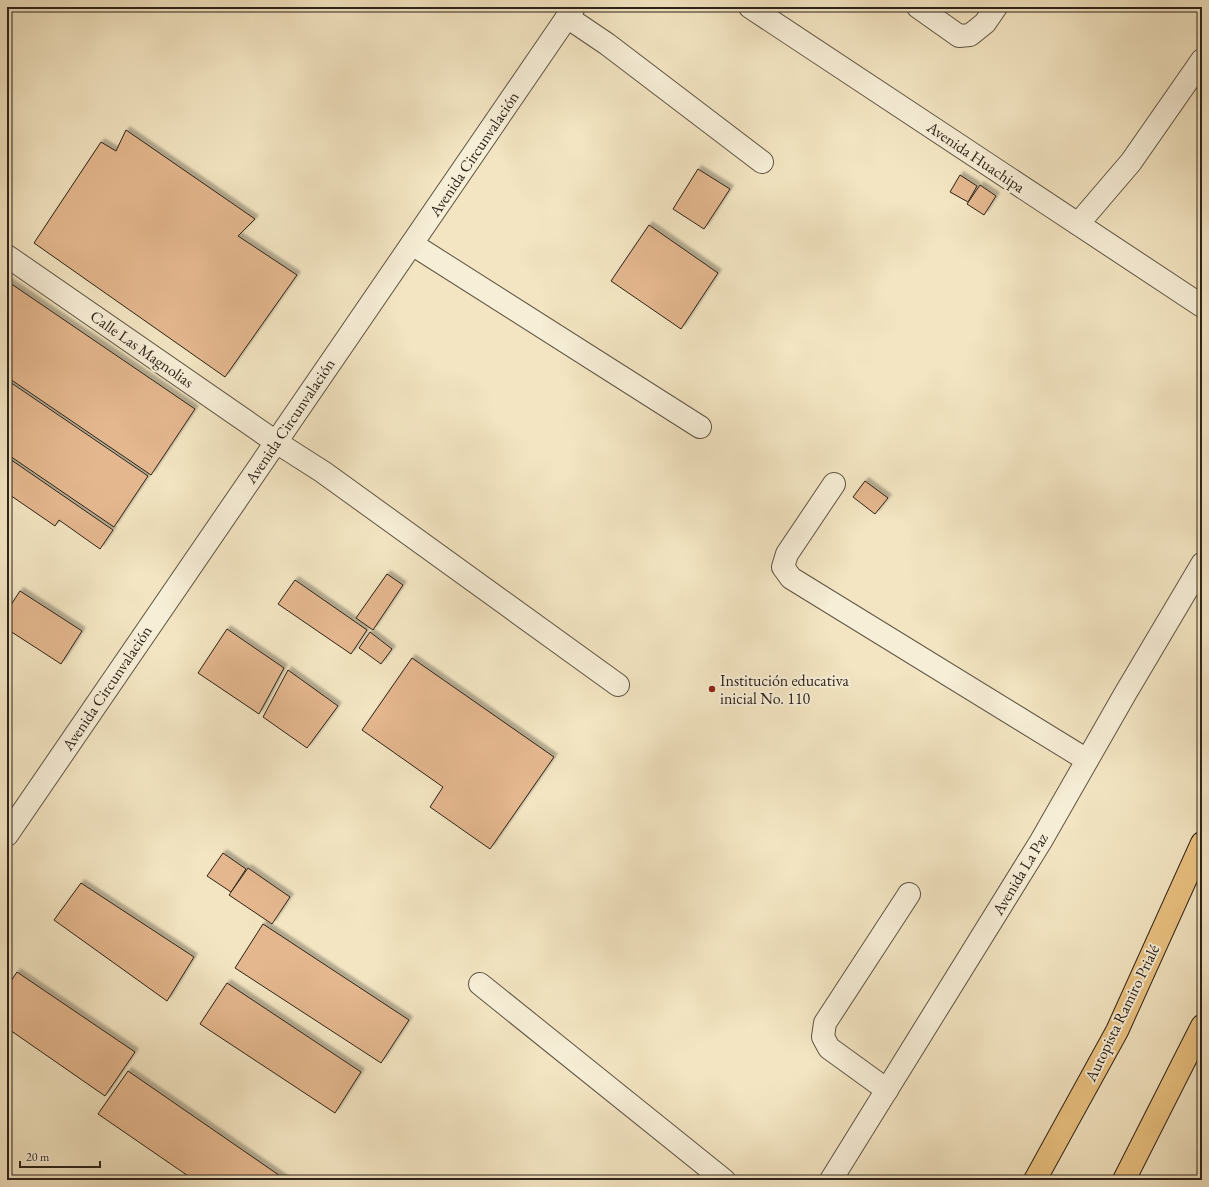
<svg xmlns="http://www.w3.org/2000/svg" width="1209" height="1187" font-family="'EB Garamond',serif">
	<defs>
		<filter id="shadow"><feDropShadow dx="3.5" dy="-3.5" stdDeviation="1" flood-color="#0004"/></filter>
	</defs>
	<rect width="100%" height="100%" fill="#f3e5c2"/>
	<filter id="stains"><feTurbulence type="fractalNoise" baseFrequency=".005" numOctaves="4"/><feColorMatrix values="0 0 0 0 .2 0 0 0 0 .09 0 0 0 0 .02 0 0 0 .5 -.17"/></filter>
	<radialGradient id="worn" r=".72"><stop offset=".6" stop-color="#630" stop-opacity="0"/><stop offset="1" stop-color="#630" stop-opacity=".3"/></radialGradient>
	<g fill="#e4b78e" stroke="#2d2319" filter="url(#shadow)">
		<polygon points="126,130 255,219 238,236 297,275 225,377 34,243 101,142 116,151"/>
		<polygon points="698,169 730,189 704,229 673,209"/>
		<polygon points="960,175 977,186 968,202 950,192"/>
		<polygon points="980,185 996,196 984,215 967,204"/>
		<polygon points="649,225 718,273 681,329 611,281"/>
		<polygon points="7,281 195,409 151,475 7,377"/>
		<polygon points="7,380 148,476 114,527 7,454"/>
		<polygon points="7,457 113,530 100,549 59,520 55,526 7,493"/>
		<polygon points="865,481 888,498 875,514 853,497"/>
		<polygon points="387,574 403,585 373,630 356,618"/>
		<polygon points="295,580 367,630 351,654 278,604"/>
		<polygon points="20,591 82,631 61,664 7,629 7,611"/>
		<polygon points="227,629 284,668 259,714 198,673"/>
		<polygon points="370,632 392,649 381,664 359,648"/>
		<polygon points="412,658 554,757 490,849 430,807 443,787 362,730"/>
		<polygon points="288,670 338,706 307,748 263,717"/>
		<polygon points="223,853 246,869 231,892 207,876"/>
		<polygon points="248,868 290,897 272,924 229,895"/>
		<polygon points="81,883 194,957 167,1001 54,920"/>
		<polygon points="263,924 409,1020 381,1063 235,968"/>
		<polygon points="17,972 135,1052 105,1096 7,1028 7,987"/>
		<polygon points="227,983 361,1072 335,1113 200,1024"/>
		<polygon points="128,1071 286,1180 194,1180 98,1114"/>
	</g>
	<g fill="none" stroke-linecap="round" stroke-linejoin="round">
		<g stroke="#5e5443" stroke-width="24">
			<g id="minor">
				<polyline points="750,7 1202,306"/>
				<polyline points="918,7 959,36 970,35 985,23 996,7"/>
				<polyline points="567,17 607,44 762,162"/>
				<polyline points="1078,224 1131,162 1202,60"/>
				<polyline points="412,244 700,427"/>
				<polyline points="7,256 276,442 323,472 618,685"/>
				<polyline points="834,484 787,554 783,567 791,578 1087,760"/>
				<polyline points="7,835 574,7"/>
				<polyline points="480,984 724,1180"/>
				<polyline points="887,1090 829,1048 823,1037 825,1023 909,894"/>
				<polyline points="831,1180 1041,841 1125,694 1202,564"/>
			</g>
		</g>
		<g stroke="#2d2319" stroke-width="24">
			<g id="highway">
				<polyline points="1035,1180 1117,1031 1202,843"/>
				<polyline points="1124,1180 1202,1026"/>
			</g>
		</g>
		<use href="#minor" stroke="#f7eed7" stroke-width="22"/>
		<use href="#highway" stroke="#eac281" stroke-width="22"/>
	</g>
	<circle fill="#8f2418" stroke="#f7eed7" stroke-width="1.5" cx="712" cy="689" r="4"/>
	<g text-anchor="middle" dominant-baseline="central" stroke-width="4" stroke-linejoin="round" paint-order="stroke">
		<g font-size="16" fill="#2d2319" stroke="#f7eed7">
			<text transform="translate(474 154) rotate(-56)">Avenida Circunvalación</text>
			<text transform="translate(976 157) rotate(34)">Avenida Huachipa</text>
			<text transform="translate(142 349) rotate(35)">Calle Las Magnolias</text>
			<text transform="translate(290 421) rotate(-56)">Avenida Circunvalación</text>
			<text transform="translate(107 688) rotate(-56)">Avenida Circunvalación</text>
			<text transform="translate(1020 874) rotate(-59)">Avenida La Paz</text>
			<text transform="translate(1122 1013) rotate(-64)">Autopista Ramiro Prialé</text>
		</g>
		<g font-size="16" fill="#2d2319" stroke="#f7eed7" text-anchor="start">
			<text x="720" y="680">Institución educativa<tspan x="720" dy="18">inicial No. 110</tspan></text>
		</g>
	</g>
	<rect width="1209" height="1187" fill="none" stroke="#f3e5c2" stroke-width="24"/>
	<rect x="8" y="8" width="1193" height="1171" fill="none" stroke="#2d2319" stroke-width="2"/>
	<rect x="12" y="12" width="1185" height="1163" fill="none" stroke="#2d2319"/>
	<path d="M20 1161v6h80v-6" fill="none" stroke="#2d2319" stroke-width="2"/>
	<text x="26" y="1161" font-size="12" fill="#2d2319" stroke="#f7eed7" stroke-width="3" paint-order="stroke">20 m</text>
	<rect width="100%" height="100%" filter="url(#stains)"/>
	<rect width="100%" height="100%" fill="url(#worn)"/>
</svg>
